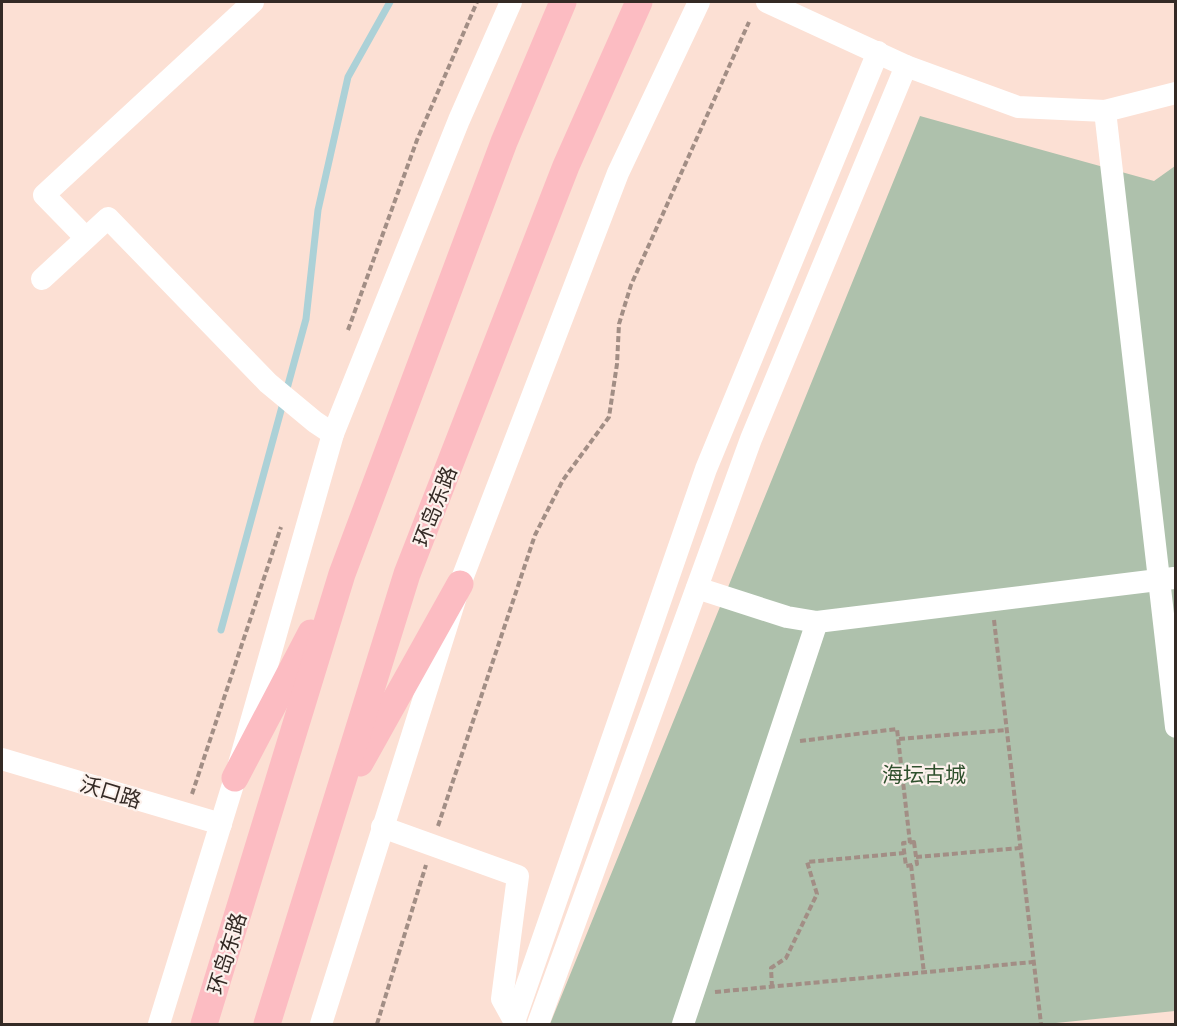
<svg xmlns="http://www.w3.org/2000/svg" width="1177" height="1026" font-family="'Exo 2','Noto Sans SC',sans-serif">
	<rect width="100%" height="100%" fill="#fce0d4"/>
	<polygon fill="#aec1ac" points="920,116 1154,181 1175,166 1175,1011 1046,1024 550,1024"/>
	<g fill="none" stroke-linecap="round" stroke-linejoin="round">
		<polyline stroke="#acd1d7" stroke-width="7" points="221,630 306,319 318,210 348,77 390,2"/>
		<g stroke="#a28e85" stroke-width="4" stroke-dasharray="6 3" stroke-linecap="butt">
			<polyline points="348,330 417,140 477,2"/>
			<polyline points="994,620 1041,1024"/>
			<polyline points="899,739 1007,730"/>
			<polyline points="800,741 897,729 910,843"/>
			<polyline points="192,794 281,527"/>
			<polyline points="438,826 535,535 563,480 609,417 617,364 619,324 631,285 749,22"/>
			<polygon points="914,842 917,864 906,866 903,843"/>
			<polyline points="916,857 1020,848"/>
			<polyline points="911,865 924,973"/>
			<polyline points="772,987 771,968 786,958 817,894 807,862 904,853"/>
			<polyline points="715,992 1033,962"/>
			<polyline points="377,1024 426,865"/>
		</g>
		<g stroke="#fff" stroke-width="22">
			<polyline points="767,2 906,66 1018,107 1105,111 1176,93"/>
			<polyline points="1105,111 1176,727"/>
			<polyline points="86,238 44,195 253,2"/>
			<polyline points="42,279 108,218 268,383 315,422 333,434"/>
			<polyline points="697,588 787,617 817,622 1174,578"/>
			<polyline points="2,759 221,824"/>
			<polyline points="382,827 518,876 502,999 516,1024"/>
			<polyline points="514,1022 706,469 878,52"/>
			<polyline points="159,1024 235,778 333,434 459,120 511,2"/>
			<polyline points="321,1024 460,584 618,173 699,2"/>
			<polyline points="538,1024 751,439 906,66"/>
			<polyline points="683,1024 817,622"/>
		</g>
		<g stroke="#fcbcc2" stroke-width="27">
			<polyline points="360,763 460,584"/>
			<polyline points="235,778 311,633"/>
			<polyline points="204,1024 342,574 504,142 563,2"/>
			<polyline points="267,1024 407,574 566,166 639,2"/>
		</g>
	</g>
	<g text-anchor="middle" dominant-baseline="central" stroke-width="4.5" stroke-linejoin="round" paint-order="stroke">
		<g font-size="21" fill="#342a25" stroke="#fcf1ec">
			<text transform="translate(434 506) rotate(-69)">环岛东路</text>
			<text transform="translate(111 791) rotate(17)">沃口路</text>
			<text transform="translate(226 953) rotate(-73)">环岛东路</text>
		</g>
		<g font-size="21" fill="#2f502d" stroke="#fcf1ec">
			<text x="924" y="773">海坛古城</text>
		</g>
	</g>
	<rect width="1177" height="1026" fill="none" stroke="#342a25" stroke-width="6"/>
</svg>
